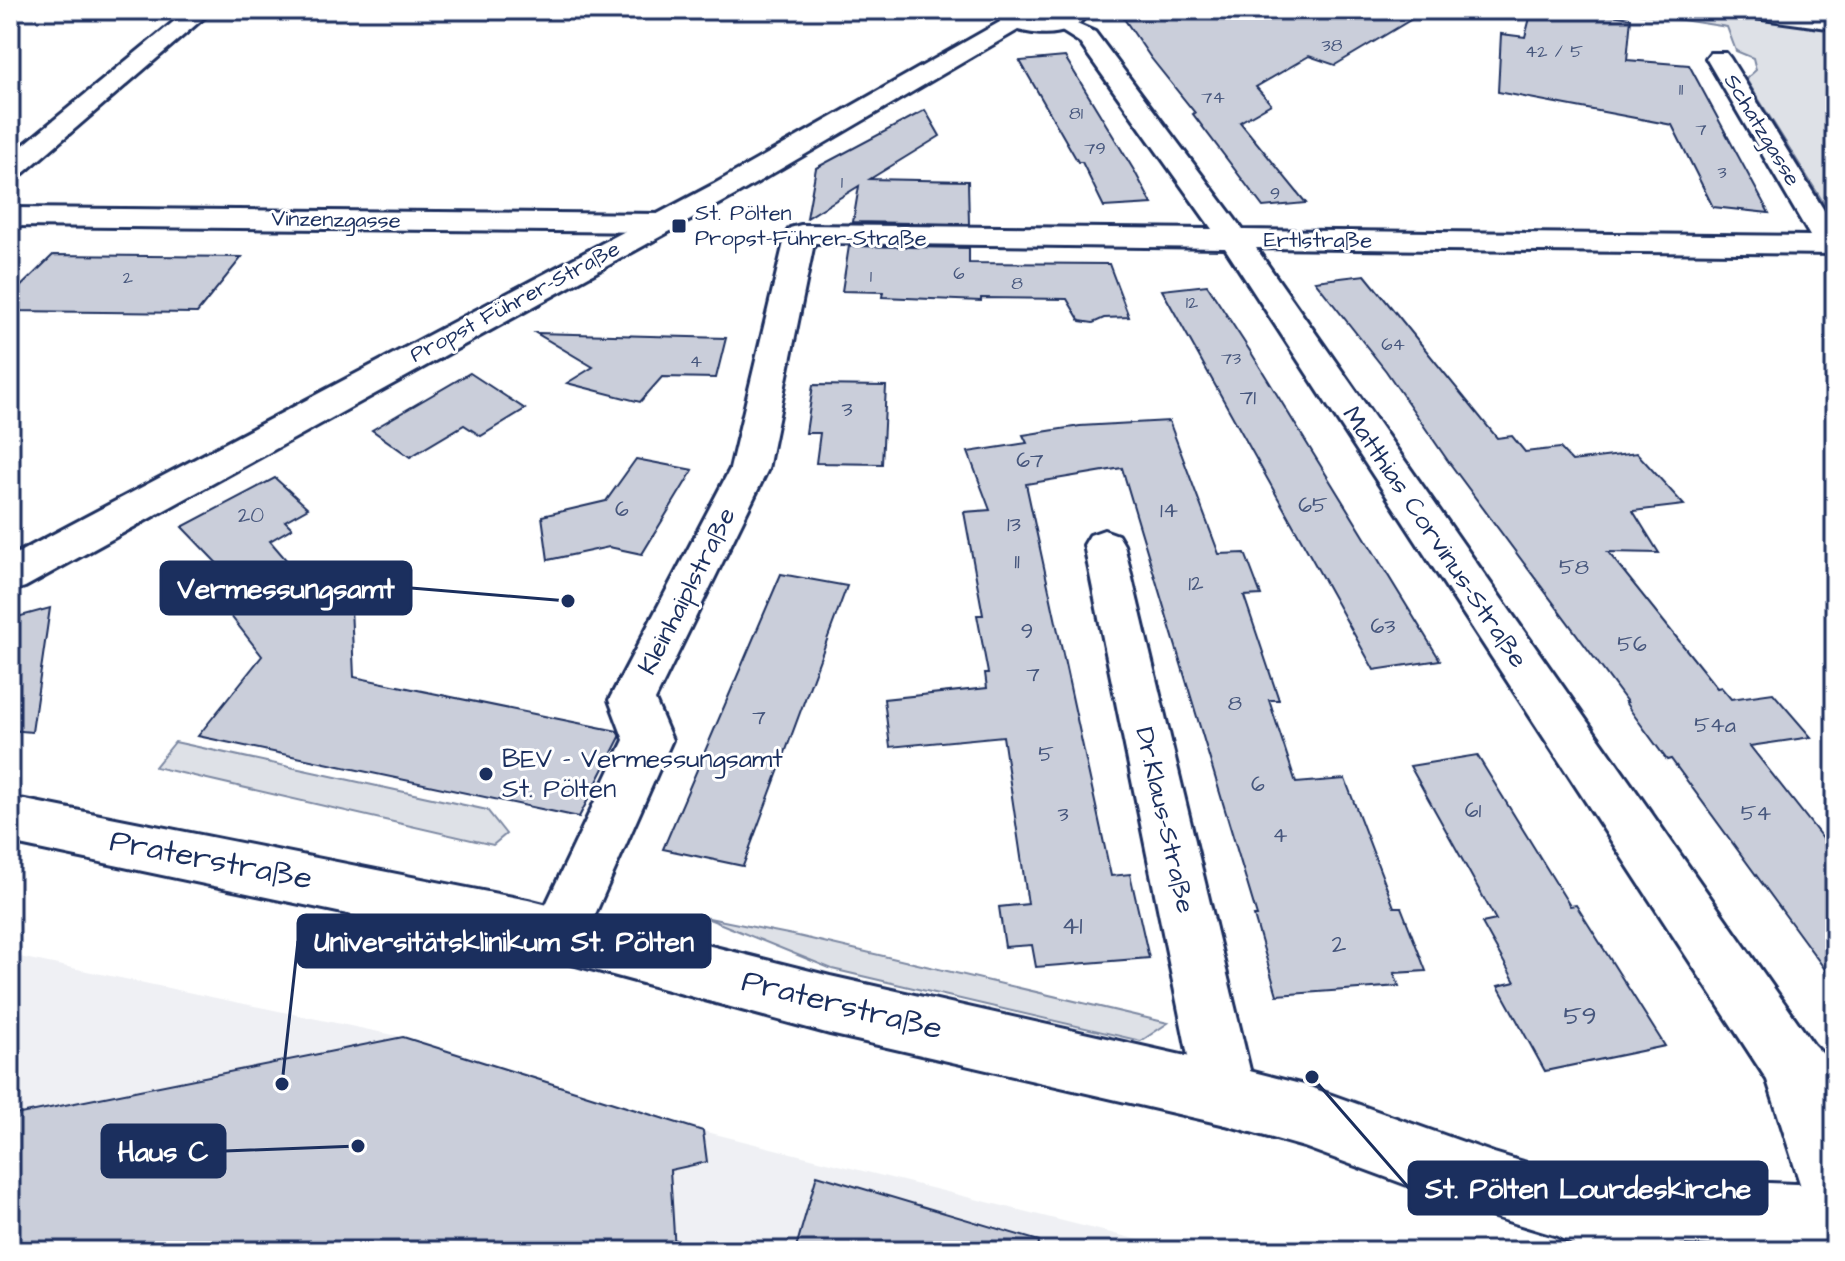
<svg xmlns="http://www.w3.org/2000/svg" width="1845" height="1261" font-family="'Architects Daughter',sans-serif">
	<rect width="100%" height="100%" fill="#fff"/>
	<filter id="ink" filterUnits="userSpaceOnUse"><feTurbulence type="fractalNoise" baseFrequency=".0125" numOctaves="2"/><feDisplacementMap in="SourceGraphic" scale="16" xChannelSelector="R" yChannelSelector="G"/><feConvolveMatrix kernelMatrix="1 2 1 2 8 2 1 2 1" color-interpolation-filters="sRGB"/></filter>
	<g filter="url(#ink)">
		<polygon fill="#eff0f4" points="10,955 403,1037 703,1131 1183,1251 10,1251"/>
		<g fill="#dee1e7" stroke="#7c88a2" stroke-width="2">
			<polygon points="1619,10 1708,10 1835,27 1835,221 1746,79 1756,70 1753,58 1736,51 1727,27"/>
			<polygon points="175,742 487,810 506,834 493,845 155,767"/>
			<polygon points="704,917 798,936 1168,1023 1141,1041 832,969"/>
		</g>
		<g fill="#caceda" stroke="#1b2f5e" stroke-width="2">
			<polygon points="1118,10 1427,10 1335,65 1309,56 1256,87 1271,104 1240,122 1306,203 1263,207 1193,114 1195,113 1151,58"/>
			<polygon points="1532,10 1578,10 1631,18 1627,60 1689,65 1769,213 1713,207 1672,125 1498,92 1501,34 1525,37"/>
			<polygon points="1065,57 1135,172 1152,204 1104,207 1082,162 1078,162 1020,61"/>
			<polygon points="925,110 940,136 870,179 968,181 969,224 853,222 859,186 807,218 816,168"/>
			<polygon points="849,246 969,248 969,263 1109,264 1129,317 1104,318 1093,323 1080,321 1067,299 981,298 981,301 882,297 883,292 842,291"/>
			<polygon points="53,255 242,257 197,313 10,311 10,297"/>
			<polygon points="1365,275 1497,438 1512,436 1525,452 1560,448 1572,461 1637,453 1684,505 1633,511 1659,553 1608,552 1717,688 1721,687 1731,699 1773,693 1811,737 1750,746 1835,854 1835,983 1671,759 1667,760 1631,711 1625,702 1627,702 1448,461 1386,371 1315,281"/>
			<polygon points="1207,285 1252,354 1440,660 1374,670 1162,290"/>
			<polygon points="536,333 726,338 716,378 662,377 640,402 567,383 593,367"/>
			<polygon points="470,373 525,409 481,436 464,425 410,457 372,430"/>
			<polygon points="813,385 886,386 882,464 816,463 820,433 806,433"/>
			<polygon points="1169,421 1219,554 1245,553 1261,595 1244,596 1279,700 1269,700 1296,783 1345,779 1394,907 1401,907 1426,971 1394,973 1399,986 1277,995 1254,916 1257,916 1122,468 1026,484 1111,876 1130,874 1149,958 1036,967 1032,945 1005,947 999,907 1028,904 1003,736 890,747 884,699 987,688 985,673 988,673 977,615 983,615 964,512 990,510 968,452 1027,443 1023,435 1080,426"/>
			<polygon points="636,459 693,470 642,554 609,547 548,560 542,516 606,501"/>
			<polygon points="275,478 308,508 285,521 292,528 270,541 329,610 351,606 354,677 617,731 620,737 579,817 198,736 262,656 213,593 234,581 182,527"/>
			<polygon points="781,574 847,586 743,866 663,849"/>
			<polygon points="50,608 32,732 10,730 10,619"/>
			<polygon points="1477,755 1570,906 1576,905 1665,1046 1545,1071 1498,986 1515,982 1482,923 1496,920 1410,766"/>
			<polygon points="403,1037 703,1131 707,1162 670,1170 675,1251 10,1251 10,1116"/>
			<polygon points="817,1175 1039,1241 1038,1251 795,1251"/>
		</g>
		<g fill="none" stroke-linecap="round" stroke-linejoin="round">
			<g stroke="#1b2f5e" stroke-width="6">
				<g id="minor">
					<polygon points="188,10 213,10 20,176 10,178 10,156"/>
					<polygon points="1063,18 1095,32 1243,230 1810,236 1706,58 1710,53 1726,53 1730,58 1835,228 1835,254 1256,248 1813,1044 1835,1066 1835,1230 1812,1221 1767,1080 1225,248 814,243 768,469 655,700 672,740 578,953 559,960 540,953 532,934 624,740 609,700 730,469 786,234 790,228 801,225 1212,229 1079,42 1052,25 1055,20"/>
					<polygon points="10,208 661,214 671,217 676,223 671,229 661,232 10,226"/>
					<polygon points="1104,530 1118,535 1124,545 1256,1095 1247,1116 1226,1125 1205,1116 1196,1095 1084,545 1090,535"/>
				</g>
			</g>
			<g stroke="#1b2f5e" stroke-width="6">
				<g id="tertiary">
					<path d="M997 10H1019L1024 17C1038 22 1051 22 1063 14L1061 10H1083L1086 16C1070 37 1042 36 1018 30L734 196 25 587 10 592V557L714 184 1000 22Z"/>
					<polygon points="1737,10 1797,10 1835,15 1835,29 1748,17"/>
				</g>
			</g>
			<g stroke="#1b2f5e" stroke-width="6">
				<polygon id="secondary" points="10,797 528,900 830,976 1226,1065 1304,1085 1494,1153 1576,1178 1581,1176 1823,1185 1835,1190 1835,1244 1823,1249 1680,1244 1683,1251 1584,1251 1557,1236 1494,1217 1304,1147 1226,1125 830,1034 528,952 10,843"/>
			</g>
			<use href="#minor" fill="#fff" fill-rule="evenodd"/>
			<use href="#tertiary" fill="#fff" fill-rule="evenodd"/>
			<use href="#secondary" fill="#fff" fill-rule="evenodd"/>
		</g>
	</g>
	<g fill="#1b2f5e" stroke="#fff" stroke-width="3">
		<rect x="671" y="218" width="16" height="16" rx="4"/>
		<circle cx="486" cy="774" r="8"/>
	</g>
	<g text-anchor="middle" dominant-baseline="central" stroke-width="6" stroke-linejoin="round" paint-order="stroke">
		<g font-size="18" fill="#47577d">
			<text x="1332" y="45">38</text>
			<text x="1554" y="51">42 / 5</text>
			<text x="1681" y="89">11</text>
			<text x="1213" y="97">74</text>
			<text x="1076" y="113">81</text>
			<text x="1701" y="129">7</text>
			<text x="1095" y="148">79</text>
			<text x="1722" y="172">3</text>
			<text x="842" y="182">1</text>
			<text x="1275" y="193">9</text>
			<text x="959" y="273">6</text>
			<text x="871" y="276">1</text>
			<text x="128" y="277">2</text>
			<text x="1017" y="283">8</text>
			<text x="1192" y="302">12</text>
			<text x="1393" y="344">64</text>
			<text x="1231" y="358">73</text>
			<text x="696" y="361">4</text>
		</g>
		<g font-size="22" fill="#1b2f5e" stroke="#fff">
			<text transform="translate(1762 130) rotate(59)">Schatzgasse</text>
			<text transform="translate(336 220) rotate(1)">Vinzenzgasse</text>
			<text x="1318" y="240">Ertlstraße</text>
			<text transform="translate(515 302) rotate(-28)">Propst Führer-Straße</text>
		</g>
		<g font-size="22" fill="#1b2f5e" stroke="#fff" text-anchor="start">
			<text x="695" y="213">St. Pölten<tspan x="695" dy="25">Propst-Führer-Straße</tspan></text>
		</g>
		<g font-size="22" fill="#47577d">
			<text x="1248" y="397">71</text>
			<text x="847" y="409">3</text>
			<text x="1030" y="460">67</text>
			<text x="1313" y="505">65</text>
			<text x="622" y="509">6</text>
			<text x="1169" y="510">14</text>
			<text x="251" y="515">20</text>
			<text x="1014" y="524">13</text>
			<text x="1017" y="561">11</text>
			<text x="1574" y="567">58</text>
			<text x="1196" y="583">12</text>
			<text x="1383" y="626">63</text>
			<text x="1027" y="631">9</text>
			<text x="1632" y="644">56</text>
			<text x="1033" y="674">7</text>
			<text x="1235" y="703">8</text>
			<text x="759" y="717">7</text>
			<text x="1715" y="725">54a</text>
			<text x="1046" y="754">5</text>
			<text x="1258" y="784">6</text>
			<text x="1473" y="810">61</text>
			<text x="1756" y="813">54</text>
			<text x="1063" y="814">3</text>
			<text x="1280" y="835">4</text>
		</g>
		<g font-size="26" fill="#1b2f5e" stroke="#fff">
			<text transform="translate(1435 537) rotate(56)">Matthias Corvinus-Straße</text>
			<text transform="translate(687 591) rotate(-63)">Kleinhaiplstraße</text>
			<text transform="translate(1165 820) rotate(77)">Dr.Klaus-Straße</text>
		</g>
		<g font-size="26" fill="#1b2f5e" stroke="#fff" text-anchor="start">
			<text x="502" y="759">BEV - Vermessungsamt<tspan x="502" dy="30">St. Pölten</tspan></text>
		</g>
		<g font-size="26" fill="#47577d">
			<text x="1072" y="926">41</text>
			<text x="1339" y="944">2</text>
			<text x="1580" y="1016">59</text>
		</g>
		<g font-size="32" fill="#1b2f5e" stroke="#fff">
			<text transform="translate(211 860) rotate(11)">Praterstraße</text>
			<text transform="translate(842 1005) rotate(14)">Praterstraße</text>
		</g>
	</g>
	<path fill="none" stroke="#1b2f5e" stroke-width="3" d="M568 601L411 588M282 1084L298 941M358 1146L225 1151M1312 1077L1409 1188"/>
	<g fill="#1b2f5e" stroke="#fff" stroke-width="3">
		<circle cx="568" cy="601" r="8"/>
		<circle cx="282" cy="1084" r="8"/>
		<circle cx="358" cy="1146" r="8"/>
		<circle cx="1312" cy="1077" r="8"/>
	</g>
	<g fill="#1b2f5e" stroke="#1b2f5e" stroke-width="3">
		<rect x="161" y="562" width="250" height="52" rx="8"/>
		<rect x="298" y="915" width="412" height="52" rx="8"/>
		<rect x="102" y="1125" width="123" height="52" rx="8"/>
		<rect x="1409" y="1162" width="358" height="52" rx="8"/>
	</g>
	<g font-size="28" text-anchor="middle" font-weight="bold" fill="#fff">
		<text x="286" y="598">Vermessungsamt</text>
		<text x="504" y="951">Universitätsklinikum St. Pölten</text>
		<text x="163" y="1161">Haus C</text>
		<text x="1588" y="1198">St. Pölten Lourdeskirche</text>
	</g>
	<rect width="1845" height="1261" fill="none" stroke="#fff" stroke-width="40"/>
	<rect x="20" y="20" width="1805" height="1221" fill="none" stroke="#1b2f5e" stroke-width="3" filter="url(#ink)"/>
</svg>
